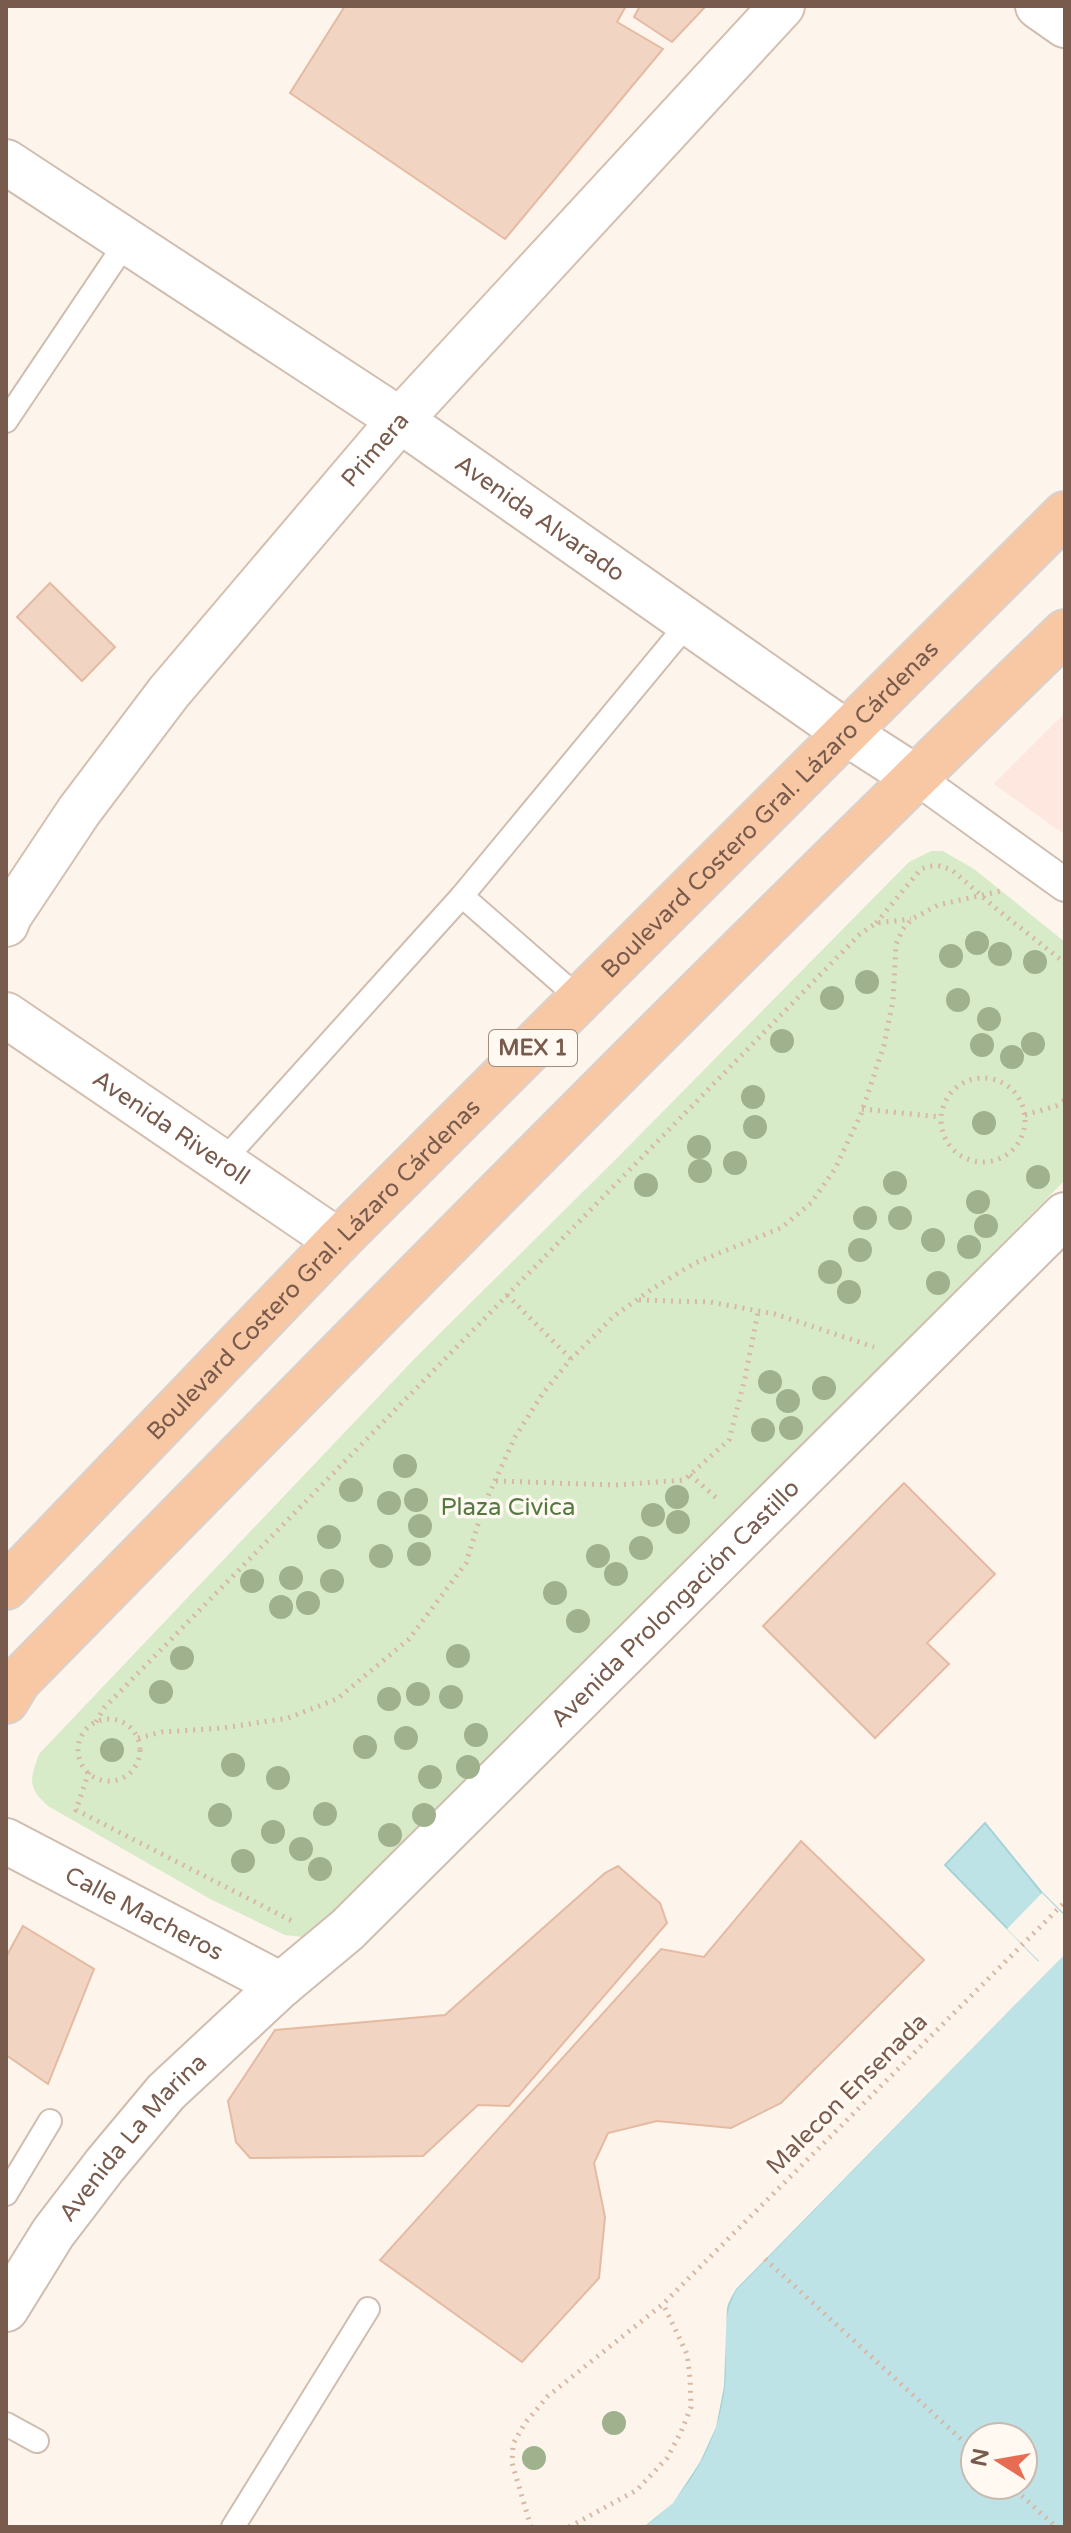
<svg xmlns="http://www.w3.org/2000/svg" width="1071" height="2533" font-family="'Varela Round',sans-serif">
	<rect width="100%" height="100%" fill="#fdf5eb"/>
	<polygon fill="#fde7df" points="1065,713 1065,835 994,784"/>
	<path fill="#d7ebc8" d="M931 851H943L974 869 1065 942V1180L340 1922 311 1938 285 1935 212 1900 48 1806C27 1787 30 1779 39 1754L419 1354 617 1158 909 862Z"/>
	<path fill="#bee3e7" stroke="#a4d3d9" stroke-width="2" fill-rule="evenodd" d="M985 1823 1042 1893 1065 1916V2527H643C688 2495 718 2441 724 2386 728 2351 717 2322 736 2289L1048 1970 945 1865ZM975 2437H1023V2485H975Z"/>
	<polygon fill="#fdf5eb" points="1042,1893 1065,1916 1065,1954 736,2289 727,2305 724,2386 716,2427 700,2462 673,2503 645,2526 639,2527 670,2500 697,2460 712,2425 720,2385 723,2304 733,2287 1043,1970 1036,1964 1039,1961 1007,1929"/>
	<g fill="#f2d4c2" stroke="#e5baa2" stroke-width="2">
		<polygon points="345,6 626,6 617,22 663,49 505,239 290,93"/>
		<polygon points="640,6 706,6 672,42 634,17"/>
		<polygon points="50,583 115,647 82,681 17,617"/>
		<polygon points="904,1483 995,1574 927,1643 949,1664 875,1738 763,1626"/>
		<polygon points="801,1841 924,1960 781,2103 731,2128 657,2121 608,2133 594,2163 605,2217 599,2278 522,2362 380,2260 661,1949 704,1957"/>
		<polygon points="618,1866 660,1903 667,1923 509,2106 478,2105 423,2156 250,2158 236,2142 228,2101 275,2030 445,2015 605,1873"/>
		<polygon points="23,1926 94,1969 48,2084 6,2055 6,1957"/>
	</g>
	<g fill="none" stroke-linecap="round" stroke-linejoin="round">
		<g stroke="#d0bdaf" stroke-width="26">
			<g id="service">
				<polyline points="6,421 127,241"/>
				<polyline points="581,1000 462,896 689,622"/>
				<polyline points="223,1161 462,896"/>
				<polyline points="6,2194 50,2121"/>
				<polyline points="6,2424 37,2441"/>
				<polyline points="233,2527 368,2309"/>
			</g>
		</g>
		<g stroke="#d0bdaf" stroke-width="36">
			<polyline id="pedestrian" points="915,777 1065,885"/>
		</g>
		<g stroke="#d0bdaf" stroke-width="48">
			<g id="minor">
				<path id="s1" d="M6 162 400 420 848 734 915 777"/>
				<path id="s2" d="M6 1841 281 1985"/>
				<path id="s3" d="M6 2309 53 2233 105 2165 166 2092 281 1985 347 1930 1065 1215"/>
			</g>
		</g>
		<g stroke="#d0bdaf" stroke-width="48">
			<polyline id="tertiary" points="1038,6 1065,25"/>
		</g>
		<g stroke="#d5bfaf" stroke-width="48">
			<g id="secondary">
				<path id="s4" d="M6 924 9 916 79 811 169 692 400 420 782 6"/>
				<path id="s5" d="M6 1015 338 1241"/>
			</g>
		</g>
		<g stroke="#d9d1cd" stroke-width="48">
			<g id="trunk">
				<path id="s6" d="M6 1587 338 1241 1065 514"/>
				<path d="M6 1701 18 1681C364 1328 710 975 1065 632"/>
			</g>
		</g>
		<g stroke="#d8b7a4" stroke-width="5" stroke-dasharray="2 6" stroke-linecap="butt">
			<polyline points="876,923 921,869 930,866 940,866 952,870 999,911 1065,963"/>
			<circle cx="983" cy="1120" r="42"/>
			<polyline points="862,1109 941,1117"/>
			<polyline points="1025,1115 1056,1106 1065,1100"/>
			<polyline points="507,1295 571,1359"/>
			<polyline points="639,1300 710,1302 775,1314 874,1347"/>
			<polyline points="690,1475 720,1501"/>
			<polyline points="496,1481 616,1485 684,1480 729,1440 745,1378 758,1312"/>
			<circle cx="109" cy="1750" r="31"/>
			<polyline points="96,1722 104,1708 860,934 876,923 911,919"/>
			<polyline points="138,1738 162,1732 223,1728 288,1718 337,1699 409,1639 466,1563 484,1505 515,1437 543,1393 571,1359 614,1316 652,1289 695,1263 781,1228 811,1203 835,1169 861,1114 884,1045 893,1000 896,944 903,929 912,919 938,905 1001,891"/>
			<polyline points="89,1772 76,1810 296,1923"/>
			<polyline points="765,2259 975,2452"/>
			<polyline points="1010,2485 1056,2527"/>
			<polyline points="531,2527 512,2463 513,2444 525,2423 548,2396 663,2304 1065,1902"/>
			<polyline points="569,2527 637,2490 667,2458 681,2432 691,2407 690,2378 687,2354 663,2304"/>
		</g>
		<use href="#service" stroke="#fff" stroke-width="22"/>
		<use href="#pedestrian" stroke="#fff" stroke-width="32"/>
		<use href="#minor" stroke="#fff" stroke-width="44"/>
		<use href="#tertiary" stroke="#fff" stroke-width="44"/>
		<use href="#secondary" stroke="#fff" stroke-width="44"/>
		<use href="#trunk" stroke="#f8c7a3" stroke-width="44"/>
	</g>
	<g fill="#a0b18e">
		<circle cx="977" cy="943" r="12"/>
		<circle cx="1000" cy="954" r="12"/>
		<circle cx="951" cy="956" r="12"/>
		<circle cx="1035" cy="962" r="12"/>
		<circle cx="867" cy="982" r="12"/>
		<circle cx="832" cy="998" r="12"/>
		<circle cx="958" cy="1000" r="12"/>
		<circle cx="989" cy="1019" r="12"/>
		<circle cx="782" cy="1041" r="12"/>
		<circle cx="1033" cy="1044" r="12"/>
		<circle cx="982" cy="1045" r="12"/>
		<circle cx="1012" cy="1057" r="12"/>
		<circle cx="753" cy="1097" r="12"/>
		<circle cx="984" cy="1123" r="12"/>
		<circle cx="755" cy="1127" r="12"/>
		<circle cx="699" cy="1147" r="12"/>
		<circle cx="735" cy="1163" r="12"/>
		<circle cx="700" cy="1171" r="12"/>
		<circle cx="1038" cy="1177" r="12"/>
		<circle cx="895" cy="1183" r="12"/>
		<circle cx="646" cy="1185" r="12"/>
		<circle cx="978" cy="1202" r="12"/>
		<circle cx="865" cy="1218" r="12"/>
		<circle cx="900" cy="1218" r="12"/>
		<circle cx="986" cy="1226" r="12"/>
		<circle cx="933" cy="1240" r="12"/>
		<circle cx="969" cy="1247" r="12"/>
		<circle cx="860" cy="1250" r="12"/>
		<circle cx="830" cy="1272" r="12"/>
		<circle cx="938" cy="1283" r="12"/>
		<circle cx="849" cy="1292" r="12"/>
		<circle cx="770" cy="1382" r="12"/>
		<circle cx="824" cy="1388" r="12"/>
		<circle cx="788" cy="1401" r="12"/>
		<circle cx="791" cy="1428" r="12"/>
		<circle cx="763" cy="1430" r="12"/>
		<circle cx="405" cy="1466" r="12"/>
		<circle cx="351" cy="1490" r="12"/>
		<circle cx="677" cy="1497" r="12"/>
		<circle cx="416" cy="1500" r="12"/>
		<circle cx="389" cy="1503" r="12"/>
		<circle cx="653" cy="1515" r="12"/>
		<circle cx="678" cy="1522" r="12"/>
		<circle cx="420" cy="1526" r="12"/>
		<circle cx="329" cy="1537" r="12"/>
		<circle cx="641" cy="1548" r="12"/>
		<circle cx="419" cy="1554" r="12"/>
		<circle cx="381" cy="1556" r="12"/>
		<circle cx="598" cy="1556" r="12"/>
		<circle cx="616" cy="1574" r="12"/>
		<circle cx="291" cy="1578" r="12"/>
		<circle cx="252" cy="1581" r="12"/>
		<circle cx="332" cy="1581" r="12"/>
		<circle cx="555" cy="1593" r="12"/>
		<circle cx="308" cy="1603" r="12"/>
		<circle cx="281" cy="1607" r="12"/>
		<circle cx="578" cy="1621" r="12"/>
		<circle cx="458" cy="1656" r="12"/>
		<circle cx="182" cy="1658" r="12"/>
		<circle cx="161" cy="1692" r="12"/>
		<circle cx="418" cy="1694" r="12"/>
		<circle cx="451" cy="1697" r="12"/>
		<circle cx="389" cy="1699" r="12"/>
		<circle cx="476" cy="1735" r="12"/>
		<circle cx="406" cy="1738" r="12"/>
		<circle cx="365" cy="1747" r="12"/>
		<circle cx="112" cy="1750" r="12"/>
		<circle cx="233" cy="1765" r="12"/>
		<circle cx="468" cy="1767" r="12"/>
		<circle cx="430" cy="1777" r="12"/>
		<circle cx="278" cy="1778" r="12"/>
		<circle cx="325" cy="1814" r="12"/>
		<circle cx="220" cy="1815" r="12"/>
		<circle cx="424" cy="1815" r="12"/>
		<circle cx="273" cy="1832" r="12"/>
		<circle cx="390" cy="1835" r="12"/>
		<circle cx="301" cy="1849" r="12"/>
		<circle cx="243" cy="1861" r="12"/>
		<circle cx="320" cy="1869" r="12"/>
		<circle cx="614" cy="2423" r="12"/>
		<circle cx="534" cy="2458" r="12"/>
	</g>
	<g text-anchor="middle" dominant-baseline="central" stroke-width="7" stroke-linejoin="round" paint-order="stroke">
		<rect fill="#fff9f2" stroke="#a18a7e" stroke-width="2" x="489" y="1030" width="88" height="36" rx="6"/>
		<g font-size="22" font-weight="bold" fill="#795b4d">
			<text x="533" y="1048">MEX 1</text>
		</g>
		<g font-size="24" fill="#795b4d" stroke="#fff9f2">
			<text stroke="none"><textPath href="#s4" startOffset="602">Primera</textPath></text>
			<text stroke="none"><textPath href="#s1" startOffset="642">Avenida Alvarado</textPath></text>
			<text stroke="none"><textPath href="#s6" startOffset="1090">Boulevard Costero Gral. Lázaro Cárdenas</textPath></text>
			<text stroke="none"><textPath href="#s5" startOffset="200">Avenida Riveroll</textPath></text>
			<text stroke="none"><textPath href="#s6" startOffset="442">Boulevard Costero Gral. Lázaro Cárdenas</textPath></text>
			<text stroke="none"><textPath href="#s3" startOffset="976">Avenida Prolongación Castillo</textPath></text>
			<text stroke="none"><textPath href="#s2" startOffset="156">Calle Macheros</textPath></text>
			<text transform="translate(847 2094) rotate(-45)">Malecon Ensenada</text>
			<text stroke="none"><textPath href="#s3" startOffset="214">Avenida La Marina</textPath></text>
		</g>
		<g font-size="24" fill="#537941" stroke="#fff9f2">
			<text x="508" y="1507">Plaza Civica</text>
		</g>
	</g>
	<rect width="1071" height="2533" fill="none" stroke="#795b4d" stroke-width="16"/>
	<g transform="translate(999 2461) rotate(281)"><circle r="38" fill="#fff9f2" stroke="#c9bab0" stroke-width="2"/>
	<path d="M0-6L14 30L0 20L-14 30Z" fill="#e66d51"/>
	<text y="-12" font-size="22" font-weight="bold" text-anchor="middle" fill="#795b4d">N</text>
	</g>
</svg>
